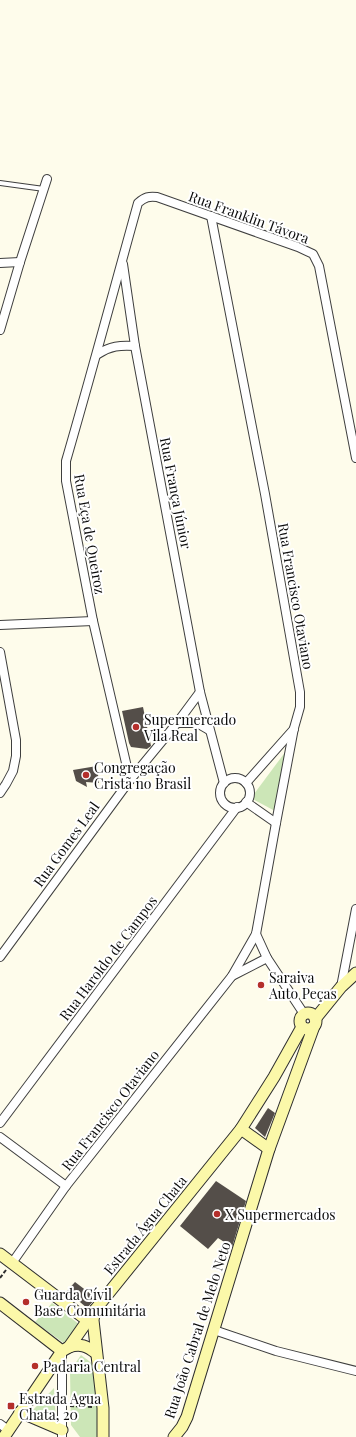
<svg xmlns="http://www.w3.org/2000/svg" width="356" height="1437" font-family="'Playfair Display',serif">
	<rect width="100%" height="100%" fill="#fefceb"/>
	<g fill="#cce6b7">
		<polygon points="286,751 275,811 251,798"/>
		<polygon points="52,1303 80,1325 65,1344 35,1322"/>
		<path d="M81 1355C84 1358 89 1360 91 1363 101 1376 97 1420 97 1437H80L71 1425 70 1371Z"/>
		<polygon points="54,1388 56,1421 32,1411"/>
	</g>
	<g fill="#544e49">
		<polygon points="143,707 151,746 147,749 131,747 129,743 122,711"/>
		<polygon points="97,766 99,783 86,782 87,787 76,781 73,770"/>
		<polygon points="268,1108 275,1113 265,1137 255,1128"/>
		<polygon points="216,1181 246,1201 232,1247 218,1238 208,1249 180,1226"/>
		<polygon points="75,1282 96,1298 87,1308 67,1291"/>
	</g>
	<g fill="none" stroke-linecap="round" stroke-linejoin="round">
		<g stroke="#3f3f3f" stroke-width="6">
			<polyline id="lane" points="0,183 44,189"/>
		</g>
		<g stroke="#3f3f3f" stroke-width="10">
			<g id="street">
				<polyline points="0,263 20,262"/>
				<polyline points="123,264 135,346 200,692 224,783"/>
				<polyline points="0,330 20,262 47,179"/>
				<path d="M98 354C110 346 120 345 135 346"/>
				<polyline points="0,625 93,621"/>
				<polyline points="0,652 16,740 16,756 13,771 6,784 0,793"/>
				<polyline points="177,723 197,723 209,730"/>
				<circle cx="235" cy="793" r="15"/>
				<path d="M130 780 93 621 66 481V461C91 375 114 289 138 203 145 197 149 196 157 197L298 247 313 254 319 266 356 458"/>
				<polyline points="246,783 294,729"/>
				<polyline points="246,802 276,823"/>
				<polyline points="256,934 267,958 304,1014"/>
				<polyline points="0,957 130,780 177,723 200,692"/>
				<polyline points="232,976 267,958"/>
				<polyline points="341,987 356,909"/>
				<polyline points="0,1123 237,807"/>
				<polyline points="0,1137 66,1186"/>
				<polyline points="12,1263 66,1186 232,976 256,934 276,823 294,728 300,707 300,692 265,494 211,216"/>
				<polyline points="214,1330 276,1351 356,1371"/>
				<polyline points="62,1351 62,1437"/>
				<polyline points="0,1424 8,1430"/>
			</g>
		</g>
		<g stroke="#2e2e2e" stroke-width="13">
			<g id="secondary">
				<circle cx="308" cy="1021" r="8"/>
				<polyline points="315,1019 341,987 356,973"/>
				<polyline points="241,1129 269,1149"/>
				<polyline points="0,1254 87,1320"/>
				<polyline points="0,1303 62,1351"/>
				<polyline points="95,1310 93,1320 103,1408 103,1437"/>
				<path d="M69 1347C80 1343 87 1346 96 1353"/>
				<polyline points="20,1412 62,1430"/>
				<polyline points="4,1437 62,1351 69,1347 95,1310 241,1129 274,1077 302,1027"/>
				<polyline points="174,1437 182,1427 187,1417 269,1149 314,1026"/>
			</g>
		</g>
		<g stroke="#2e2e2e" stroke-width="2" stroke-dasharray="4 2" stroke-linecap="butt">
			<polyline points="0,1278 6,1270"/>
			<polyline points="70,1406 94,1407"/>
		</g>
		<use href="#lane" stroke="#fff" stroke-width="4"/>
		<use href="#street" stroke="#fff" stroke-width="8"/>
		<use href="#secondary" stroke="#fbf8a9" stroke-width="11"/>
	</g>
	<g fill="#b42f2b" stroke="#fff" stroke-width="1.5">
		<circle cx="136" cy="727" r="4"/>
		<circle cx="86" cy="775" r="4"/>
		<circle cx="261" cy="985" r="4"/>
		<circle cx="217" cy="1214" r="4"/>
		<circle cx="26" cy="1302" r="4"/>
		<circle cx="35" cy="1366" r="4"/>
		<rect x="7" y="1402" width="8" height="8" rx="2"/>
	</g>
	<g text-anchor="middle" dominant-baseline="central" stroke-width="4" stroke-linejoin="round" paint-order="stroke">
		<g font-size="14" fill="#0c0c0c" stroke="#fff">
			<text transform="translate(249 217) rotate(20)">Rua Franklin Távora</text>
			<text transform="translate(176 493) rotate(79)">Rua França Júnior</text>
			<text transform="translate(90 534) rotate(80)">Rua Eça de Queiroz</text>
			<text transform="translate(296 596) rotate(80)">Rua Francisco Otaviano</text>
			<text transform="translate(66 844) rotate(-54)">Rua Gomes Leal</text>
			<text transform="translate(108 958) rotate(-53)">Rua Haroldo de Campos</text>
			<text transform="translate(110 1110) rotate(-52)">Rua Francisco Otaviano</text>
			<text transform="translate(145 1225) rotate(-51)">Estrada Água Chata</text>
			<text transform="translate(197 1330) rotate(-72)">Rua João Cabral de Melo Neto</text>
		</g>
		<g font-size="14" fill="#0c0c0c" stroke="#fff" text-anchor="start">
			<text x="144" y="719">Supermercado<tspan x="144" dy="16">Vila Real</tspan></text>
			<text x="94" y="767">Congregação<tspan x="94" dy="16">Cristã no Brasil</tspan></text>
			<text x="269" y="977">Saraiva<tspan x="269" dy="16">Auto Peças</tspan></text>
			<text x="225" y="1214">X Supermercados</text>
			<text x="34" y="1294">Guarda Cívil<tspan x="34" dy="16">Base Comunitária</tspan></text>
			<text x="43" y="1366">Padaria Central</text>
			<text x="19" y="1398">Estrada Agua<tspan x="19" dy="16">Chata, 20</tspan></text>
		</g>
	</g>
</svg>
